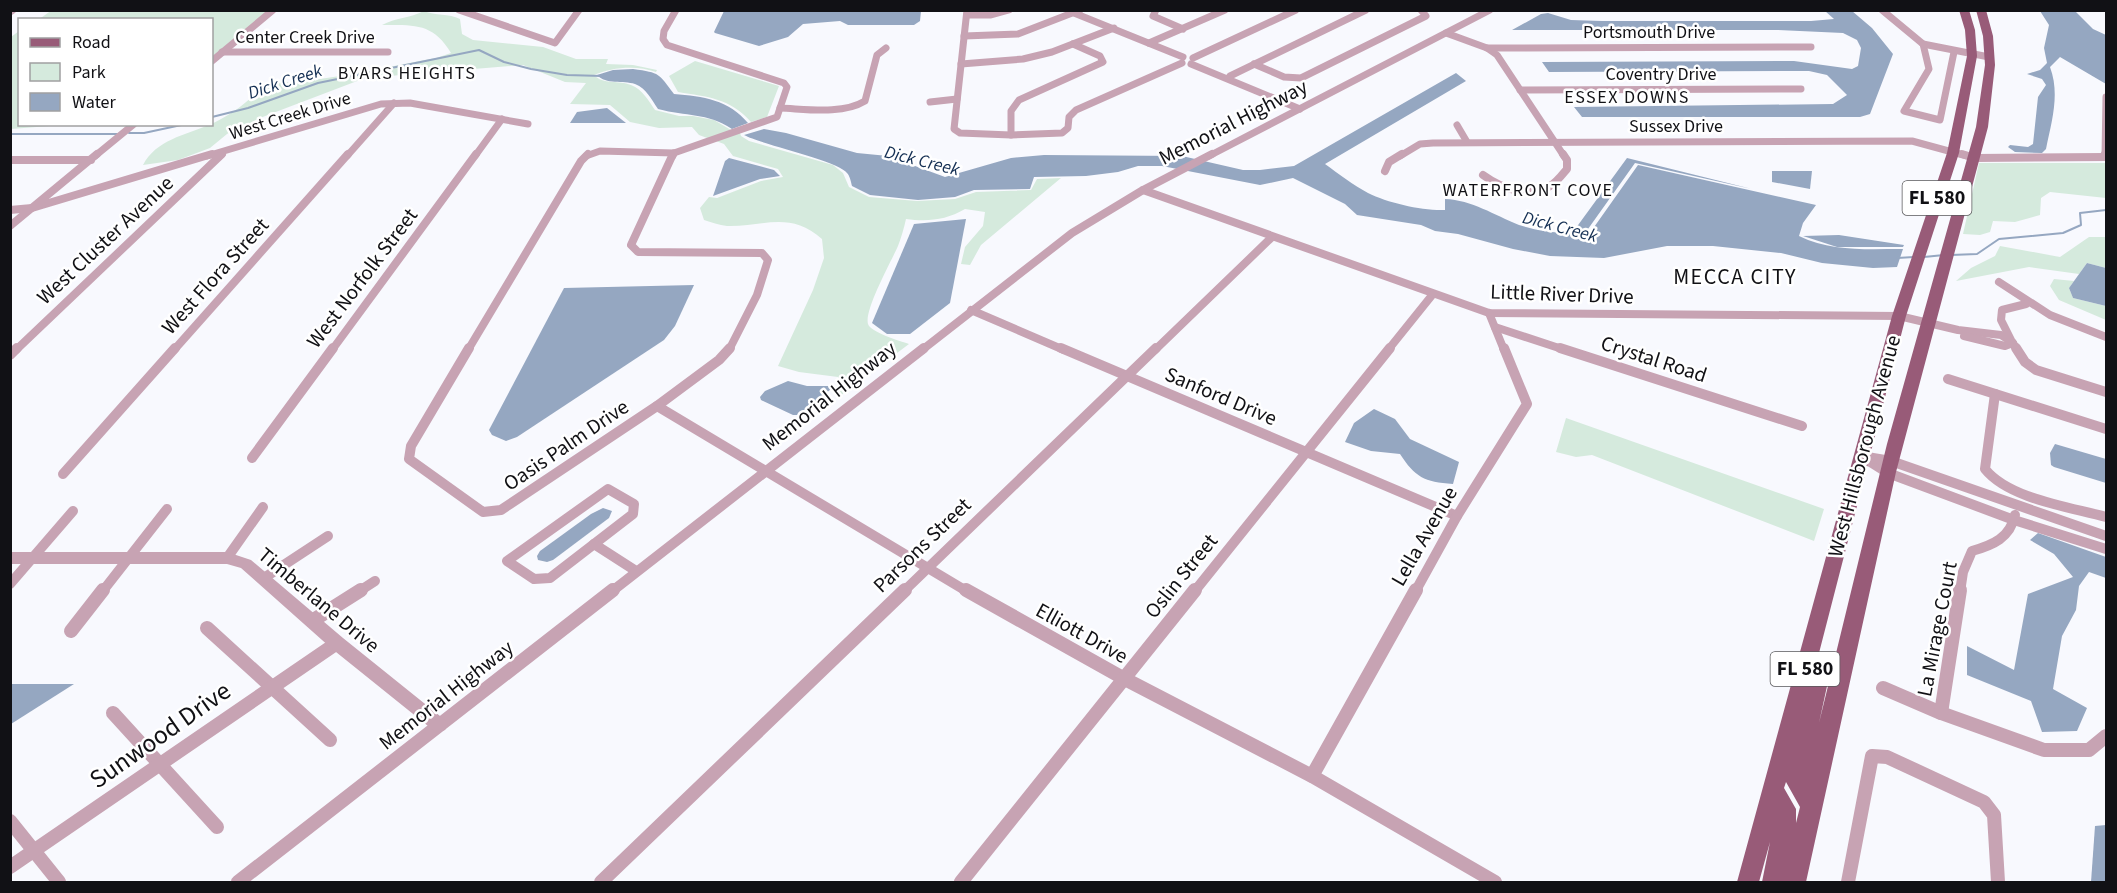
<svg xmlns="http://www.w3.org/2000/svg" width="2117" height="893" font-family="'Source Sans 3',sans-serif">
	<rect width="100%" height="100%" fill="#f8f9fe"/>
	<g fill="#d5eadd">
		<polygon points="52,10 269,11 212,57 212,20 38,20"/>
		<path d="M424 11C435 16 449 13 460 19L462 34 473 40 543 47 576 59H608L606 64 633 65 657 70 656 72C637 65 612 67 594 75 603 85 619 80 631 85 643 90 648 100 655 110L679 116H693L714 120 731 130 710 139 699 135 692 127 659 128 630 122 610 105 570 104 586 83 565 82 523 65 365 78 260 118 227 134 210 148 178 160 143 165C156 140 185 135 209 125 225 118 242 107 255 94L254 88C271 80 285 84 303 81 348 76 392 66 436 58L451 53C433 23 415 25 382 25 395 18 410 18 424 11Z"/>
		<polygon points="19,31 20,124 62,125 11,129 11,37"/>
		<path d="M695 61 779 86 767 117 751 122C730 98 708 97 678 92L669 76Z"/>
		<path d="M740 133 741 136 749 141 833 165 843 173 849 187 869 197 917 201 955 199 976 192 1031 190 1037 179 1061 178 981 245 970 265 961 264 965 247 983 226 985 212 965 209C946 220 928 222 906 219 904 228 901 238 898 246 891 262 864 310 868 324 870 332 900 341 909 344L840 396 838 377 799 372 778 366 813 290 824 258 822 239C790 210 762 227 727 226 719 225 711 222 704 220L700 208 709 197 717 198 761 181 783 177 778 169 733 156 724 144 716 141Z"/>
		<polygon points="1979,163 2106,163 2106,198 2050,192 2041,198 2040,215 2015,222 1993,221 1990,232 1980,235 1963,234"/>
		<polygon points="2089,237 2106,237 2106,268 2087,263 2079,274 2029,267 1956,281 1971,268 1995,256 2000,246 2060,257"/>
		<polygon points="2054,279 2074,281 2069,288 2073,298 2106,306 2106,320 2059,300 2050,286"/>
		<polygon points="1566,418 1824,509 1814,541 1592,455 1576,457 1556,452"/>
	</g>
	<g fill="#95a7c1">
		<polygon points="724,11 724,10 921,11 920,21 914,25 848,25 840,21 803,24 788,37 759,46 715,33 714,32"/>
		<polygon points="1825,11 1852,11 1872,28 1893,54 1870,114 1860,117 1582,117 1574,107 1833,104 1847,95 1827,75 1809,71 1549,72 1542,62 1794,61 1852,69 1858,66 1861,48 1857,40 1843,33 1778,30 1512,30 1541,14 1548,13 1571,20 1602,21 1811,21 1834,19"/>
		<path d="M2040 11H2075L2093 29 2106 35V84L2060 57 2050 67C2060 94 2052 120 2046 149L2042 153 2015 152 2008 147 2010 145 2028 147 2033 144 2038 97 2046 85 2042 79 2027 74 2040 70 2047 63 2044 48 2049 25Z"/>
		<path d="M633 69C661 73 658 73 674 94 703 96 729 100 748 123L732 129C706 112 687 117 658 109 651 99 647 89 635 84 623 80 606 85 597 75L613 70Z"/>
		<path d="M1456 73 1466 81 1325 164C1339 174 1353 185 1368 193 1388 203 1423 211 1445 210V199C1472 200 1494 215 1519 225 1544 233 1567 235 1592 230L1638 165 1816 205 1803 223 1799 236C1832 252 1867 249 1903 249L1897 267 1873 268 1822 263 1781 253 1713 246H1667L1604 258 1550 256 1513 249 1458 234 1435 231 1421 225 1357 215 1345 204 1293 178 1260 185 1162 166H1138L1118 172 1086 176 1034 177 1030 189 974 190 955 197 918 200 870 195 852 186C851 182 850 176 847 173 839 161 763 145 744 135L764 129 786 133 857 153 888 156 945 177 1011 158 1044 155 1182 156 1243 170H1260L1294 166Z"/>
		<polygon points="607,108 626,123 570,123 577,112"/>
		<polygon points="729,158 774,170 780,176 760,179 713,196 725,161"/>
		<polygon points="1627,158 1752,189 1635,163 1588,229 1573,232"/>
		<polygon points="1772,171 1812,171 1810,189 1772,182"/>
		<polygon points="966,219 950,303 910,334 887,334 872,323 914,224"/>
		<polygon points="1839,235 1904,245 1903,247 1837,247 1803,236"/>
		<polygon points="2087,263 2106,268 2106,306 2073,298 2069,288"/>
		<polygon points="694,285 675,326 664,340 517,437 506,441 492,435 489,430 564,288"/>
		<polygon points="788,381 807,386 835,386 798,415 793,415 761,400 760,397 765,391"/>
		<path d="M1374 409 1395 419 1410 439 1459 462 1453 484C1424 482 1415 477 1400 454L1371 451 1345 442 1354 423Z"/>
		<polygon points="2055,444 2106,459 2106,483 2054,467 2051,465 2050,453"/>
		<polygon points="603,508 612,511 609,518 553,560 547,562 538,560 537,556 540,551 591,514"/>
		<polygon points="2038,533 2106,557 2106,578 2089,572 2079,586 2076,610 2062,636 2053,689 2087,708 2077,731 2042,732 2031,701 1967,675 1967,646 2014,670 2028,594 2073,577 2054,554 2030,540"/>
		<polygon points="11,684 74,684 11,724"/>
		<polygon points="2106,825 2106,882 2091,882 2095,826"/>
	</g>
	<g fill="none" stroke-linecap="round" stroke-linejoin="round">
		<g stroke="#95a7c1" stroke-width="2">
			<polyline points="212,117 248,108 318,83 479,50 504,62 531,69 567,75 602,76"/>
			<polyline points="129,133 144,133 186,124"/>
			<polyline points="10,134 117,134"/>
			<polyline points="1951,255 1977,254 1999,239 2063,233 2081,225 2080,213 2106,210"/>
			<polyline points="1924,257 1944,255"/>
			<polyline points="1897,258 1914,257"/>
		</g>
		<g stroke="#c7a3b3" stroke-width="7">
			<polyline points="459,10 555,43 579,10"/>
			<polyline points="967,10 954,129 960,133 1011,135 1062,133 1068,128 1069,117 1076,110 1182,63"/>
			<polyline points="1156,10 1153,16 1183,29"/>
			<polyline points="1882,10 1923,44 1929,69 1904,111 1940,120 1954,52"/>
			<polyline points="10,12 13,10"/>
			<polyline points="1074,13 1183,57"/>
			<polyline points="967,15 991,15 1009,10"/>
			<polyline points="1446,33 1487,48 1497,55 1564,156"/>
			<polyline points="964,36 1018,34 1080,10"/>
			<polyline points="1149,43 1225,10"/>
			<polyline points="1923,44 1989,57"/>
			<polyline points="1487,48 1811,47"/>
			<polyline points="222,52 388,52"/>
			<polyline points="1193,58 1296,10"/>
			<polyline points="212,61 273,10"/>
			<polyline points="961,64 1023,59 1052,52 1114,28"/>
			<polyline points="1191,64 1300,109"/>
			<polyline points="1254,64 1284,77 1301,78 1426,16 1421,10"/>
			<polyline points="1230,76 1366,10"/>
			<polyline points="1520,90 1801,89"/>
			<polyline points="930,102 957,99"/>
			<path d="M780 108C806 109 842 115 865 101L877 55 886 48"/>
			<polyline points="1457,125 1467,142"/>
			<polyline points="1011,135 1011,111 1019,100 1103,62 1100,56 1073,44"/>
			<polyline points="674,153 777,117 787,87 784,83 667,45 663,39 664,31 676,10"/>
			<polyline points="95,156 134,124"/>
			<polyline points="207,156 381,104 410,103 528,124"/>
			<polyline points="220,156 222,154"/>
			<polyline points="347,156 394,103"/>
			<polyline points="475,156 502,119"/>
			<polyline points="586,156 600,151 674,153"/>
			<polyline points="673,156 674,153"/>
			<polyline points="1209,156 1490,10"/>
			<polyline points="1400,156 1420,144 1433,143 1912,141 1967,156"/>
			<polyline points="2105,156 2106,97"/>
		</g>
		<g stroke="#c7a3b3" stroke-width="8">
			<polyline points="673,154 631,245 638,252 762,253 768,260 757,295 729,350"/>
			<polyline points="1962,154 1975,158 2106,157"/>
			<polyline points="2105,154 2106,157"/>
			<polyline points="10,160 91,160"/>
			<polyline points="1385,171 1389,162 1402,154"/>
			<path d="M1483 175C1501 188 1529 199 1550 186 1557 182 1562 175 1567 169V160L1563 154"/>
			<polyline points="1143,190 1489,313 1899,316 1958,330 2001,335 2013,343 2017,350"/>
			<polyline points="10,210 32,208 212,154"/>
			<polyline points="10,226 97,154"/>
			<polyline points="1999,282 2050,315 2106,337"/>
			<polyline points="971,310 1064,350"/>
			<polyline points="1489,313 1504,350"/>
			<polyline points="1495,327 1565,350"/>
			<polyline points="1964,336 2005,346 2013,343"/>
			<polyline points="2012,342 2001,320 2002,310 2026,304"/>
			<polyline points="16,350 222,154"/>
			<polyline points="174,350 348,154"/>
			<polyline points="332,350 476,154"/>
			<polyline points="468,350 581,161 588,154"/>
			<polyline points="922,350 1072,233 1143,190 1212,154"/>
			<polyline points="1155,350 1272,237"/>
			<polyline points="1388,350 1433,294"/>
		</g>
		<g stroke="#c7a3b3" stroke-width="10">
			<polyline points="469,348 411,446 409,459 483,512 501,510 657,406 719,360 730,348"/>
			<polyline points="1061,348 1457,516"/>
			<polyline points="1560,348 1802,426"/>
			<polyline points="2016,348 2025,362 2036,370 2106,392"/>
			<polyline points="10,355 17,348"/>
			<polyline points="1948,379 2106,429"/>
			<path d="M1995 394 1985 469C2009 499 2070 507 2106 517"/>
			<polyline points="657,406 968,592"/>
			<polyline points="1861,456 1888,473 2014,520 2106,549"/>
			<polyline points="1867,457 1891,461 2106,536"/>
			<polyline points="252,458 333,348"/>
			<polyline points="63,474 175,348"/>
			<polygon points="608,489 634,504 633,514 550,578 534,579 507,561"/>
			<polyline points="594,544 636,571"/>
			<polyline points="227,558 263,507"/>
			<polyline points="264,578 328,536"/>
			<polyline points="10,584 73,511"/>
			<polyline points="102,592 167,509"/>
			<polyline points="358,592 375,581"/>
			<polyline points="611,592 924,348"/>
			<polyline points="903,592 1156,348"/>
			<polyline points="1194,592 1390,348"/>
			<polyline points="1415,592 1457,516 1527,404 1504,348"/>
			<path d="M1960 592 1963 572 1972 551C1993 545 2010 538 2015 515"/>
		</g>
		<g stroke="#c7a3b3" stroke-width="14">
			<polyline points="966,590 1123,678 1312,776 1495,882"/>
			<polyline points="312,621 361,590"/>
			<polyline points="207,628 330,740"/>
			<polyline points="71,631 103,590"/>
			<polyline points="1883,688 1941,713 2044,750 2089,750 2106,736"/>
			<polyline points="113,713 217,827"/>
			<polyline points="1941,713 1960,590"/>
			<polyline points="1312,776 1416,590"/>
			<polyline points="10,821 59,882"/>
			<polyline points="10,867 337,643"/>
			<polyline points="238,882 613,590"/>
			<polyline points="601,882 905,590"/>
			<polyline points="961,882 1195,590"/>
			<polyline points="1848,882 1872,756 1887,757 1984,802 1994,815 1998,882"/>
		</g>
		<polygon fill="#c7a3b3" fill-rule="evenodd" points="10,552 227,552 251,560 343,638 445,720 448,725 445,730 439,732 433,730 331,648 241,568 227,564 10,564"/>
		<path fill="#985b78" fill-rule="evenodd" d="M1959 10H1969L1975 30 1977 56 1959 153 1906 316 1819 653 1829 677 1819 723 1887 444 1976 127 1985 65 1983 36 1976 10H1986L1993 36 1995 65 1988 127 1896 472 1806 882H1762L1770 842 1759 882H1737L1892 316 1947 153 1967 56 1965 30ZM1786 782 1800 807 1796 823V809L1784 788Z"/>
	</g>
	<g text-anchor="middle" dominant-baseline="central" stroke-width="5" stroke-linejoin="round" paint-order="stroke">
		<g font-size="18" fill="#111115" stroke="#fff">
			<text x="1649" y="32">Portsmouth Drive</text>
			<text x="305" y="37">Center Creek Drive</text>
			<text x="1661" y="74">Coventry Drive</text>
			<text transform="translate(290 116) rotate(-17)">West Creek Drive</text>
			<text x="1676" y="126">Sussex Drive</text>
		</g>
		<g font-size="18" letter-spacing="1.5" fill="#111115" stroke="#fff">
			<text x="407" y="73">BYARS HEIGHTS</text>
			<text x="1627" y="97">ESSEX DOWNS</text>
			<text x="1528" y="190">WATERFRONT COVE</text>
		</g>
		<g font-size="18" font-style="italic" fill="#142f53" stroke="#fff">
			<text transform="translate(285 82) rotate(-18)">Dick Creek</text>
			<text transform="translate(922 161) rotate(14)">Dick Creek</text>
			<text transform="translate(1560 227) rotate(15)">Dick Creek</text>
		</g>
		<g fill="#fff" stroke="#58585b" stroke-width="1.5">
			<rect x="1902.5" y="181" width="69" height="34" rx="4.5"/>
			<rect x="1770.5" y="652" width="69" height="34" rx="4.5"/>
		</g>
		<g font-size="20" font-weight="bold" fill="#111115">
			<text x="1937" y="198">FL 580</text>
			<text x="1805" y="669">FL 580</text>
		</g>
		<g font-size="21" fill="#111115" stroke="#fff">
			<text transform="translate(1233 122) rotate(-27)">Memorial Highway</text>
			<text transform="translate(105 240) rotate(-43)">West Cluster Avenue</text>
			<text transform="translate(215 276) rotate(-48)">West Flora Street</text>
			<text transform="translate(362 278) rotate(-53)">West Norfolk Street</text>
			<text transform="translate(1562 294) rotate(2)">Little River Drive</text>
			<text transform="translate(1654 359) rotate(18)">Crystal Road</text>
			<text transform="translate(829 396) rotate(-38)">Memorial Highway</text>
			<text transform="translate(1221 396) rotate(23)">Sanford Drive</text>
			<text transform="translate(566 445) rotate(-34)">Oasis Palm Drive</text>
			<text transform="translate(1864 446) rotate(-75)">West Hillsborough Avenue</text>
			<text transform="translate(1424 536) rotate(-60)">Lella Avenue</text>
			<text transform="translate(922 545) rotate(-44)">Parsons Street</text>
			<text transform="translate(1181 576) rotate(-51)">Oslin Street</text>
			<text transform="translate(319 600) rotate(40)">Timberlane Drive</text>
			<text transform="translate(1937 629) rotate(-79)">La Mirage Court</text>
			<text transform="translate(1082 633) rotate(29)">Elliott Drive</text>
			<text transform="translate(446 695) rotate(-38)">Memorial Highway</text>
		</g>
		<g font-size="22" letter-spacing="1.5" fill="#111115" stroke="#fff">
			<text x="1735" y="277">MECCA CITY</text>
		</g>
		<g font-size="26" fill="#111115" stroke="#fff">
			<text transform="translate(160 735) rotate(-35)">Sunwood Drive</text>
		</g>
	</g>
	<rect width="2117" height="893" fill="none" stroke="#111115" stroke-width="24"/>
	<rect x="18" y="18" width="195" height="108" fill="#ffffff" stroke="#a0a0a1" stroke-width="1.5"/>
	<rect x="30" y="38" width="30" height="9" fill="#985b78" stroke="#a0a0a1" stroke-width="1.5"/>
	<text x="72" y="48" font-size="18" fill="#111115">Road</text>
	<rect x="30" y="63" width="30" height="18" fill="#d5eadd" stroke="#a0a0a1" stroke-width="1.5"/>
	<text x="72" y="78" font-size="18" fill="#111115">Park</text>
	<rect x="30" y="93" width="30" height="18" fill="#95a7c1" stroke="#a0a0a1" stroke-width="1.5"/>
	<text x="72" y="108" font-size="18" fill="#111115">Water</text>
</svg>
